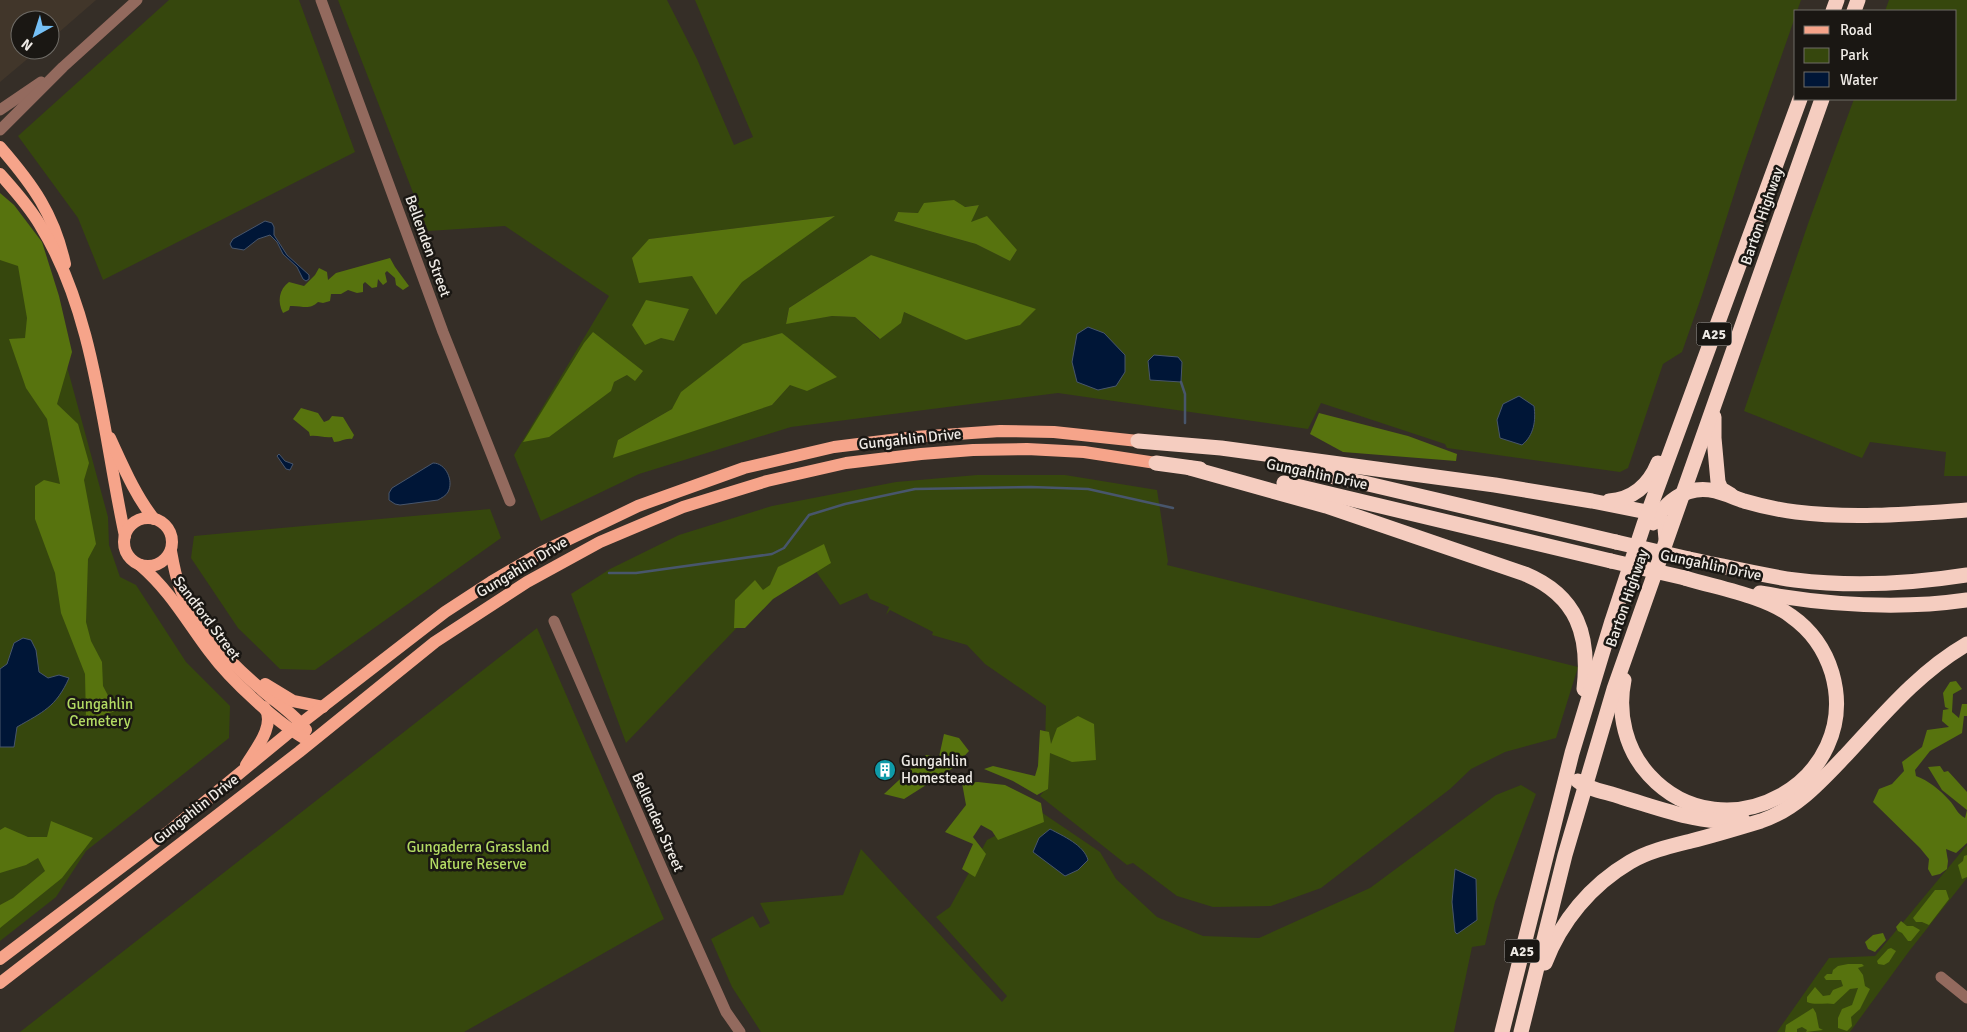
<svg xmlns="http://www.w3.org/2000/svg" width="1967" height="1032" font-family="Signika,sans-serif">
	<rect width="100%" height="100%" fill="#352e27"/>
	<polygon fill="#41362a" points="0,0 96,0 50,40 50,20 20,20 20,50 38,50 0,82"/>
	<g fill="#36470d" fill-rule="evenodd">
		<polygon points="169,0 299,0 355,152 103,280 78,218 18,136"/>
		<path d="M338 0H667L697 59 734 145 753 137 695 0H1801L1743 166 1702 295 1682 352 1663 364 1628 468 1620 472 1447 448 1445 444 1321 403 1308 429 1058 393 791 427 639 474 541 521 514 455 609 296 505 226 428 231ZM979 205 970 222 1017 250 1010 261 976 244 894 221 898 212 918 213ZM834 216 741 282 716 315 692 275 649 239ZM871 255 967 340 904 312 879 339 855 317 832 316 786 323 789 308ZM689 309 674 341 661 337ZM593 332 627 375 614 382ZM782 333 790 385 772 405 618 440 672 409Z"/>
		<polygon points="1889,0 1967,0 1967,476 1944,476 1946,452 1870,442 1862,458 1744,411 1809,221 1854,99 1956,99 1956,11 1885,11"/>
		<polygon points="0,209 54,319 108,517 109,545 120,577 136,585 186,662 230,706 229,738 86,851 56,897 0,941"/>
		<polygon points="977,475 1065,475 1157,490 1168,561 1167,565 1578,667 1556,738 1505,752 1471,769 1450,789 1321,888 1271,906 1213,907 1177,896 1133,863 1127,865 1040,796 1044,791 1046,706 985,664 967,645 932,635 933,632 890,610 886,615 889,607 870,599 867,593 840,605 812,566 775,588 626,743 571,594 610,569 679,535 772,506 896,482"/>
		<polygon points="490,509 501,538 315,670 280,669 238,628 191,558 194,536"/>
		<polygon points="537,628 664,919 464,1032 20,1032"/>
		<polygon points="1521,785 1536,794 1495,902 1485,945 1472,947 1454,1032 761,1032 732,987 711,939 753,916 760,928 770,923 760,903 843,895 861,849 1002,1002 1007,996 936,917 950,907 987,840 1041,812 1100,852 1116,879 1157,917 1203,936 1259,938 1370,888 1496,795"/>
		<polygon points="1967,845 1967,878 1910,950 1850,1032 1777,1032 1829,958 1875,956"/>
	</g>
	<g fill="#57730e">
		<polygon points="0,193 14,205 42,242 59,296 72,352 57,404 78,424 89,463 84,480 96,544 88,559 86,622 91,641 102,662 103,686 116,711 86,720 85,674 61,613 55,573 35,519 35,486 44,480 60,484 47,419 26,388 9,339 25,338 27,318 18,266 0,260"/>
		<polygon points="954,200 965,207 979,205 971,222 987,216 1017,250 1010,261 976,244 894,221 898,212 918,213 924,203"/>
		<polygon points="835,216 742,282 716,315 692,276 639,283 632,258 649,239"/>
		<polygon points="871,255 1036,309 1020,325 966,340 904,312 901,323 880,339 855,317 832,316 786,324 789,308"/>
		<path d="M390 258 395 267 409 286 403 290 396 285 395 278 387 271 385 273 387 282 383 285 378 279 377 287 372 288 365 282 363 284V292L357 293 348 290 341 294H331L330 301 323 303 318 302C309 311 301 305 290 306L289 310 283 313C277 302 279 289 289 282L304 286 315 275 319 268 327 272 328 280 336 273Z"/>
		<polygon points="646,300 689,309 674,341 661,338 645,345 632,325"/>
		<polygon points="593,332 643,371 635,381 627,375 614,382 611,391 549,437 523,442 584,343"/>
		<polygon points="782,333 837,377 807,391 790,385 772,405 613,458 618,440 672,409 681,392 743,344"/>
		<path d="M301 408 318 413 324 422 329 420 332 416 343 417 354 435 352 439C345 438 341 442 334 442L332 437C324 438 318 435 310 436L309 432 293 419Z"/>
		<polygon points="1319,413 1408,436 1457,454 1456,461 1343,452 1310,434"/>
		<polygon points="824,544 831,563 773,599 745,628 734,628 735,600 755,580 763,590 770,585 778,567"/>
		<path d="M1956 681 1962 689 1953 694 1952 712 1959 718 1962 704H1967V716H1964L1962 733 1930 751 1915 770 1916 776C1929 781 1939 789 1949 800 1955 806 1957 814 1965 818L1967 810 1942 790 1928 767 1940 766 1944 772 1948 771 1967 792V843L1956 853 1946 849 1948 861 1947 869 1940 874 1932 876 1928 869 1929 859 1920 848 1873 802 1879 789 1892 784 1904 771 1902 762 1922 747 1927 730 1949 727 1942 721 1943 710 1949 709 1945 707 1943 693 1950 682Z"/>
		<polygon points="1078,716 1094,724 1096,760 1072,762 1050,753 1048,789 1037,795 1013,781 984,769 993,766 1035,776 1038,766 1040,730 1049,732 1051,744 1057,728"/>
		<polygon points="944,734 959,738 969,751 953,768 904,799 884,794 926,755 939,757"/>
		<polygon points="978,782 1005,785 1041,803 1044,822 998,840 992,831 981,825 973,837 986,854 975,877 962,869 973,844 945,832 966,805 962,783"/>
		<polygon points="51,821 93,838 62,878 0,928 0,905 13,898 45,871 38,858 26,865 0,873 0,830 5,827 28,837 47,837"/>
		<polygon points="1967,855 1967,877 1962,879 1958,865 1963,861 1964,856"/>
		<polygon points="1935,890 1946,890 1949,899 1929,925 1922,922 1916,922 1913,918"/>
		<polygon points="1901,921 1907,926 1913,926 1920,930 1911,941 1908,941 1902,933 1898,931 1896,927"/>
		<polygon points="1883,933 1886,940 1875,952 1868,949 1865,942 1873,935"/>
		<polygon points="1891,948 1896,951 1889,962 1884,965 1878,964 1877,961 1888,949"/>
		<path d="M1848 964H1862L1864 966 1858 968 1863 975 1865 986 1870 989 1860 1009 1851 1017 1852 1026 1847 1031 1838 1028V1018L1842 1009 1852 1005 1858 988 1850 989 1834 1004C1824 1002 1817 1006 1807 1002V997L1815 987 1823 996 1830 995 1833 990 1843 986 1841 980H1826L1824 977 1827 974H1832L1833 970 1838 966Z"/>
		<polygon points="1813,1008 1816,1013 1819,1028 1823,1030 1806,1032 1807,1030 1802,1027 1797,1029 1797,1032 1785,1032 1786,1025"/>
	</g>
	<g fill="#001637" stroke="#48566c">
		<polygon points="265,221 272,223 274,227 274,235 287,255 309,275 309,279 306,281 303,279 297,267 283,254 277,242 270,235 258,239 244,250 232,248 230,244 233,239"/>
		<polygon points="1088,327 1104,333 1125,355 1125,372 1116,386 1098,390 1077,382 1072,362 1077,334"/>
		<polygon points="1154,355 1178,357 1182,362 1181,382 1150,380 1148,361"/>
		<path d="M1519 396 1534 406C1536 421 1534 435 1522 445L1500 438 1497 420 1503 404Z"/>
		<polygon points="279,454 285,461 293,464 290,470 286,469 277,456"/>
		<path d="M433 463C446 463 454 481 448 492 446 496 441 498 438 500L400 505 395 504 389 500V493L392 488Z"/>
		<path d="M23 638 31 640 36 650 39 672 48 678 59 675 69 678C56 707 43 712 17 727L14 747H0V669L7 664 14 643Z"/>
		<path d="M1050 829C1063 836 1084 845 1088 860L1078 870 1065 876 1033 852 1039 838Z"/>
		<polygon points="1455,869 1476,879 1477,920 1457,934 1455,932 1452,902"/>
	</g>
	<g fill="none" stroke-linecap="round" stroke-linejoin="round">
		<g stroke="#48566c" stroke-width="2.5">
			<polyline points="1181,382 1185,394 1185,423"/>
			<polyline points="609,573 636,573 772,554 784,548 809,515 845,504 915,489 1031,487 1088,489 1173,508"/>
		</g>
		<g stroke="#936a5e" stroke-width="11">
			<polyline points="321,0 443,332 510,501"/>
			<polyline points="0,110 41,82"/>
			<polyline points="0,130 63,67 137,0"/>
			<polyline points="554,621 666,878 726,1012 740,1032"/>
			<polyline points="1941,977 1967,998"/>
		</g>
		<g stroke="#f6a48a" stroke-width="12">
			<path d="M0 147C33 185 54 214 65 264"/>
			<path d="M0 174C14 190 29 206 40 225 95 313 103 435 125 536"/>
			<path d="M110 438C123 466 135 495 154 519"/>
			<circle cx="148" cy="542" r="24"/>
			<path d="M171 551C173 562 175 574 179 585 192 623 230 663 261 689 275 702 295 714 306 730"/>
			<path d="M140 565C171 592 185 619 209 651 231 681 279 725 311 742"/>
			<polyline points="265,684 293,701 323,707"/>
			<path d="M246 765C255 750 277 724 264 707"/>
			<polyline points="0,959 172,829 286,735 445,612 491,582 542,552 638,506 744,468 834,447 915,437 1000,431 1054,432 1138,441"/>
			<polyline points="0,983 299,752 435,642 527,582 600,542 683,507 767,481 846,463 921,454 973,450 1027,449 1084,452 1156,463"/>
		</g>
		<g stroke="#f5cdc0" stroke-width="15">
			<polyline points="1833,11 1837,0"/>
			<polyline points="1854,11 1858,0"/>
			<polyline points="1714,417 1714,438 1718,482 1721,489 1731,495"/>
			<polyline points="1138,441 1221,448 1495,485 1592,501 1652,513 1663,522 1665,528 1666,539"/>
			<polyline points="1156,463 1200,469"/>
			<path d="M1190 468 1326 506 1525 574C1578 596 1590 636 1584 689"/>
			<polyline points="1295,469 1364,483 1616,542"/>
			<polyline points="1284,483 1611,561"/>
			<path d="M1609 501C1633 499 1649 485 1658 463"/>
			<path d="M1653 523C1663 507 1676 493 1696 490 1713 487 1729 496 1744 501 1761 506 1779 510 1796 512 1853 519 1910 514 1967 510"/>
			<path d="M1689 559C1724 566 1759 575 1795 580 1852 587 1910 584 1967 575"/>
			<path d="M1760 593C1828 605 1898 610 1967 600"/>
			<path d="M1624 680C1617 714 1626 750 1649 775 1725 858 1863 781 1832 673 1825 650 1811 630 1791 616 1765 596 1717 588 1685 578"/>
			<path d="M1578 781C1589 790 1607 792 1621 797 1659 808 1703 826 1743 820"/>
			<path d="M1545 963C1561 921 1591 885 1630 862 1649 851 1671 846 1691 841 1715 835 1738 828 1761 821 1797 809 1822 780 1847 754 1884 714 1920 671 1967 644"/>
			<polyline points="1502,1032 1572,753 1612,621 1644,524 1800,99"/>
			<polyline points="1521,1032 1565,855 1614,689 1822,99"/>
		</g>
		<g stroke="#f5cdc0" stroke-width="15">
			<polyline points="1616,542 1689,559"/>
			<polyline points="1611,561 1685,578"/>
		</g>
	</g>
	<defs>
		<g id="building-disc" transform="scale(1.125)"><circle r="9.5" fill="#0f9aa8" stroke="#1a1713"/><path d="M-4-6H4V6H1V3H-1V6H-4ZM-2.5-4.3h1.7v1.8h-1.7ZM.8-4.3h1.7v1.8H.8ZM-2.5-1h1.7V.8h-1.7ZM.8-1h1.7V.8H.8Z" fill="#fff"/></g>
	</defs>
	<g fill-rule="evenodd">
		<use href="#building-disc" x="885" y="770"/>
	</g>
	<g text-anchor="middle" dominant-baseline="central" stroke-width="5" stroke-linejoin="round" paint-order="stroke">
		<g fill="#1a1713" stroke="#afaba7" stroke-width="1">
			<rect x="1696.5" y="322.5" width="35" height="23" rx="4"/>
			<rect x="1504.5" y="939.5" width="35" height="23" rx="4"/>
		</g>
		<g font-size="14" font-weight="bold" fill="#efebe6">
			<text x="1714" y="334">A25</text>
			<text x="1522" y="951">A25</text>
		</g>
		<g font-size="15" fill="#efebe6" stroke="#1a1713">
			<text transform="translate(1762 216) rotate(-71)">Barton Highway</text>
			<text transform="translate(428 246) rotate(70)">Bellenden Street</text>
			<text transform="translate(910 439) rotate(-6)">Gungahlin Drive</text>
			<text transform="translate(1317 474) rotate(12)">Gungahlin Drive</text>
			<text transform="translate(1711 565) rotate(12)">Gungahlin Drive</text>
			<text transform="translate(522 567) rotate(-31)">Gungahlin Drive</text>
			<text transform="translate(1627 598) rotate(-71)">Barton Highway</text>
			<text transform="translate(207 618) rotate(53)">Sandford Street</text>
			<text transform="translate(196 809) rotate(-38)">Gungahlin Drive</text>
			<text transform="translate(658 822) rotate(66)">Bellenden Street</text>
		</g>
		<g font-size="15" fill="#b3db63" stroke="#1a1713">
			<text x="100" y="704">Gungahlin<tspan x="100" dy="17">Cemetery</tspan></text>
			<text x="478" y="847">Gungaderra Grassland<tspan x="478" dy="17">Nature Reserve</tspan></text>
		</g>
		<g font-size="15" fill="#efebe6" stroke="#1a1713" text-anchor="start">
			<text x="901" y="761">Gungahlin<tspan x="901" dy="17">Homestead</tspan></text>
		</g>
	</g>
	<rect x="1794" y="10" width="162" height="90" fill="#1a1713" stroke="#6f6c67"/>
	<rect x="1804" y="26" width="25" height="8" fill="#f6a48a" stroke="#6f6c67"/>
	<text x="1840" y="35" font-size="15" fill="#efebe6">Road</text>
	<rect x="1804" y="48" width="25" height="15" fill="#36470d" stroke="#6f6c67"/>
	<text x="1840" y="60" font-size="15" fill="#efebe6">Park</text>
	<rect x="1804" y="72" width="25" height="15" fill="#001637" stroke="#6f6c67"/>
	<text x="1840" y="85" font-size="15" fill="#efebe6">Water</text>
	<g transform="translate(35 35) rotate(219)"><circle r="24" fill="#1a1713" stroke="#6f6c67"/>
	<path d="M0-4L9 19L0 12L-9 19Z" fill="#75c0f6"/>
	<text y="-8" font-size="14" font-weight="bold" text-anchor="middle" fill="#efebe6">N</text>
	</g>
</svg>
